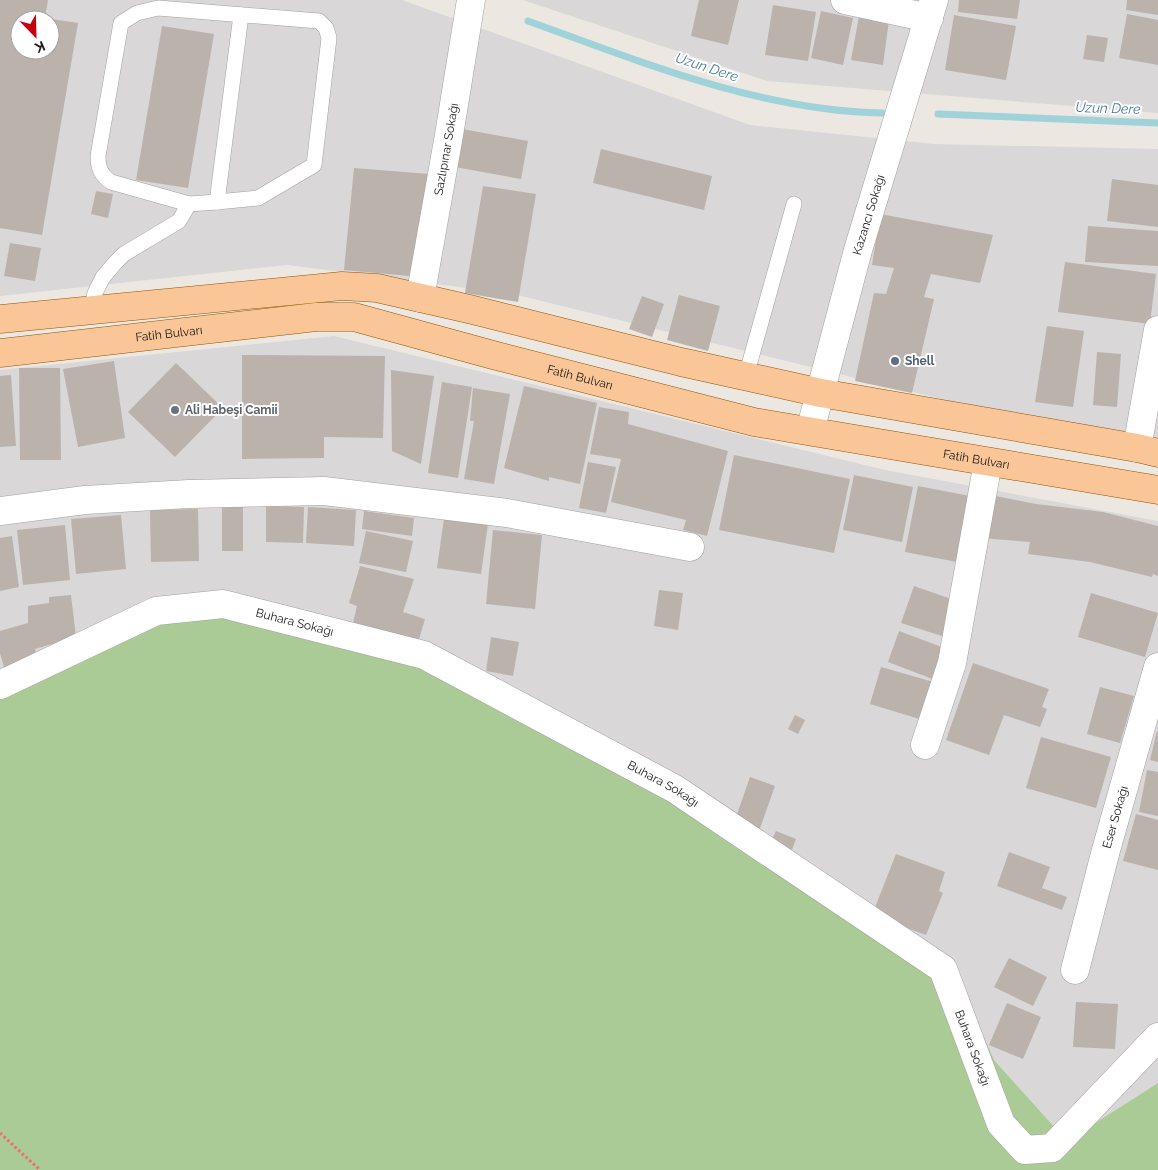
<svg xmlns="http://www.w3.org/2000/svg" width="1158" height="1170" font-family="Raleway,sans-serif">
	<rect width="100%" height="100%" fill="#ece7e0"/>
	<g fill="#d9d7d8" fill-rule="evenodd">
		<path d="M0 0H402L750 125 934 144 1158 149V437L966 405 513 294 287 265 0 296ZM20 20H50V50H20Z"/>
		<polygon points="523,0 1158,0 1158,113 767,81"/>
		<polygon points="334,336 885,470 1158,521 1158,1083 1067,1141 994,1060 956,973 0,685 0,370"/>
	</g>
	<polygon fill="#aacb95" points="216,591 424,642 956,973 994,1060 1067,1141 1158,1083 1158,1170 0,1170 0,685"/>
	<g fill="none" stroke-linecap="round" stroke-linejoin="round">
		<g stroke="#a0d2da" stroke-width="7">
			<path d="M528 21C641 62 761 111 882 113"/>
			<polyline points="938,114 1158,123"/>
		</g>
	</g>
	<g fill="#bcb2ac" fill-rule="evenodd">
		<path d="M0 0H48L45 18 78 23 42 235 0 228ZM20 20H50V50H20Z"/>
		<polygon points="699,0 739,0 728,45 691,36"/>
		<polygon points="959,0 1020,0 1017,19 958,12"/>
		<polygon points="1127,0 1158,0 1158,15 1126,10"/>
		<polygon points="773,5 816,12 808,61 765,55"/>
		<polygon points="821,11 853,18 843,65 811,58"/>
		<polygon points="1127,14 1158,20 1158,65 1119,58"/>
		<polygon points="954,15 1016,26 1006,80 945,70"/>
		<polygon points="859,16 889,20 883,65 851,60"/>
		<polygon points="162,26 214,34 188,188 136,180"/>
		<polygon points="1087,35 1108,38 1104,62 1083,59"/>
		<polygon points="462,129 528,141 521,179 455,167"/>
		<polygon points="601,149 712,176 704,210 593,183"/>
		<polygon points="354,168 429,174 420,277 344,270"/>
		<polygon points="1112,179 1158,185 1158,227 1107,221"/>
		<polygon points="483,186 536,194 518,302 465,293"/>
		<polygon points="96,191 113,194 108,218 91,214"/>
		<polygon points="880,214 993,235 980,283 931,274 924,297 934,299 912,393 855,381 874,293 886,294 894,268 872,265"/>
		<polygon points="1088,226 1158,231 1158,266 1085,262"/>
		<polygon points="10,243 41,248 35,281 4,276"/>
		<polygon points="1065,262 1156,274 1150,324 1058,312"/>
		<polygon points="679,295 720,306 708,351 667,340"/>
		<polygon points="642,296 664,304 652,337 629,329"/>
		<polygon points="1047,326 1084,331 1073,407 1035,402"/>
		<polygon points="1097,352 1121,354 1117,407 1093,405"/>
		<polygon points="242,355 385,356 383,438 324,437 324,458 242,459"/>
		<polygon points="114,361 125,438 78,447 63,369"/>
		<polygon points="176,363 223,408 175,457 128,412"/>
		<polygon points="19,368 60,368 61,460 20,460"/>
		<polygon points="391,370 434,376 421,464 392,451"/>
		<polygon points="11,375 16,446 0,447 0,376"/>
		<polygon points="442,382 472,387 458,478 428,473"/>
		<polygon points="524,386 597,403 580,484 549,477 549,481 504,468"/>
		<polygon points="473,388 510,394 494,484 464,479 474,421 470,421"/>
		<polygon points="599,407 629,412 628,424 728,451 707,536 683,530 686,520 611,502 621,459 590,454"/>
		<polygon points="734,455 850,479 834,553 719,530"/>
		<polygon points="588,462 616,467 606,513 579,508"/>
		<polygon points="854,475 913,487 902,542 843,530"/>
		<polygon points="918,486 975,497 962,563 905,552"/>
		<polygon points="985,494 1036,504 1103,512 1158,526 1158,576 1153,574 1152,577 1090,562 1028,554 1030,542 980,538"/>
		<polygon points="243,503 243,551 222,551 222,504"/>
		<polygon points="266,506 304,507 303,543 266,542"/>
		<polygon points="308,507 356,510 354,546 306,543"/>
		<polygon points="198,509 199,561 151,562 150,510"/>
		<polygon points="364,511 414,518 412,536 362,529"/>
		<polygon points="121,515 126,569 76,574 71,519"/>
		<polygon points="444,518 488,524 481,574 437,568"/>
		<polygon points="65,525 70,580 23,585 17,530"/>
		<polygon points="493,530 542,535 535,609 486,604"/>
		<polygon points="366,531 413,541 406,572 359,563"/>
		<polygon points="12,536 19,587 0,591 0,538"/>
		<polygon points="360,566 414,579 403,612 425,619 417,646 353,623 357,606 349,603"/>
		<polygon points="914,586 954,600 942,636 901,623"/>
		<polygon points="659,590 683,593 678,630 654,626"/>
		<polygon points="1091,593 1158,613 1145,657 1078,637"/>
		<polygon points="71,595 76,637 35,649 38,662 5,671 0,653 0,631 28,623 28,606 49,603 49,597"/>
		<polygon points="899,631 947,649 935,680 888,662"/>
		<polygon points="491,637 519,642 513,676 486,671"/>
		<polygon points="973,663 1049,689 1042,707 1047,709 1040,727 1004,715 989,755 946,740"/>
		<polygon points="881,667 937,683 926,721 870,704"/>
		<polygon points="1100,687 1134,696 1120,743 1087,734"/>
		<polygon points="795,715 805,720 798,734 788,729"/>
		<polygon points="1157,731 1158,731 1158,762 1150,760"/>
		<polygon points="1041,737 1111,757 1096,808 1026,788"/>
		<polygon points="1147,770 1158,772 1158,816 1139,812"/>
		<polygon points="750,777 775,786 759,831 734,823"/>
		<polygon points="1136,814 1158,820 1158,870 1123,861"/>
		<polygon points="776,831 796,839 792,850 771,841"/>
		<polygon points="1009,852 1050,867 1042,888 1067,897 1062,910 997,886"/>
		<polygon points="896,854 945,872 939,891 943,893 926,935 872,915"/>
		<polygon points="1009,958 1047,977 1033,1006 994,987"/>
		<polygon points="1076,1002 1118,1004 1115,1049 1073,1047"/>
		<polygon points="1007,1003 1041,1017 1023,1059 989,1045"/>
	</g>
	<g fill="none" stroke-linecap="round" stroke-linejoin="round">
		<g stroke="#a1a1a1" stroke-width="16">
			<g id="service">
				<path d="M158 8 319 21 326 28 329 38 314 165 258 198 217 202 189 204 111 182C101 175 98 168 98 156L121 23 137 13Z"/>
				<polyline points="217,202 241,15"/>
				<polyline points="91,311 95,293 103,277 115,263 124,254 179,221 189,204"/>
				<polyline points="746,376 794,204"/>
			</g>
		</g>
		<g stroke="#a1a1a1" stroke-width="29">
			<g id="minor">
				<polyline points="845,0 929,18"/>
				<path id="s1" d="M420 298 449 135 471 0"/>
				<path id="s2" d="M810 431 858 250 934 0"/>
				<polyline points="1137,448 1158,330"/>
				<polyline points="0,511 85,500 189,494 324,491 507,513 690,547"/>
				<path id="s3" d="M0 685 156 611 223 604 424 655 675 789 943 969 1001 1124 1025 1150 1052 1148 1158 1037"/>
				<polyline points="925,745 952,663 988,462"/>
				<path id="s4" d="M1075 970 1106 850 1158 667"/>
			</g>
		</g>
		<g stroke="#8f5402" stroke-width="29">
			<g id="primary">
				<polyline points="0,319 342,286 377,288 469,309 681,362 821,393 1137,448 1158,453"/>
				<path id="s5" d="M0 353 316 317H354L493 355 754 422 1158 490"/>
			</g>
		</g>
		<polyline stroke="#f76866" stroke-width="3" stroke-dasharray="2.5 2.5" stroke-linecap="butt" points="0,1133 40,1170"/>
		<use href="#service" stroke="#fff" stroke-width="15"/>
		<use href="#minor" stroke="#fff" stroke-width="28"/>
		<use href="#primary" stroke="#fac697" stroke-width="28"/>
	</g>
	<circle fill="#5c6f8a" stroke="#fff" stroke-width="2" cx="895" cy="361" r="5"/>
	<circle fill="#6b7280" stroke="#fff" stroke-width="2" cx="175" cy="410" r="5"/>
	<g text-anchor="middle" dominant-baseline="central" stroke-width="4" stroke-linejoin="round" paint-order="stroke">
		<g font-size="12" fill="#1a1a1a" stroke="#fff">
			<text stroke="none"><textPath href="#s1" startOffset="151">Sazlıpınar Sokağı</textPath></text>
			<text stroke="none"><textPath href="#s2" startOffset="224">Kazancı Sokağı</textPath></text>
			<text stroke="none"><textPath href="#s5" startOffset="170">Fatih Bulvarı</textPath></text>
			<text stroke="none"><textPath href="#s5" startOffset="590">Fatih Bulvarı</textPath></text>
			<text stroke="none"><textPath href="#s5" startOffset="995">Fatih Bulvarı</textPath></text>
			<text stroke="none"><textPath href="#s3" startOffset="314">Buhara Sokağı</textPath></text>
			<text stroke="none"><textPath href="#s3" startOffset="719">Buhara Sokağı</textPath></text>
			<text stroke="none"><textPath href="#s4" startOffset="158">Eser Sokağı</textPath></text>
			<text stroke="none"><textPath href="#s3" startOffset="1139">Buhara Sokağı</textPath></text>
		</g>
		<g font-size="12" font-weight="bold" fill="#4e5e75" stroke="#fff" text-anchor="start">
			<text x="905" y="361">Shell</text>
		</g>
		<g font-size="12" font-weight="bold" fill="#5b616d" stroke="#fff" text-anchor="start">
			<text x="185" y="410">Ali Habeşi Camii</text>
		</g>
		<g font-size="14" font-style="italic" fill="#477ba0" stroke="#fff">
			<text transform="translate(707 67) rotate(18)">Uzun Dere</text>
			<text transform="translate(1108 108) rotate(2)">Uzun Dere</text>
		</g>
	</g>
	<g transform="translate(35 35) rotate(157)"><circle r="24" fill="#ffffff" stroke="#a3a3a3"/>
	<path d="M0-4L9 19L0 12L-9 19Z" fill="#c20314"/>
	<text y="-8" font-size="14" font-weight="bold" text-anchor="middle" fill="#1a1a1a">K</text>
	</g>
</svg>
